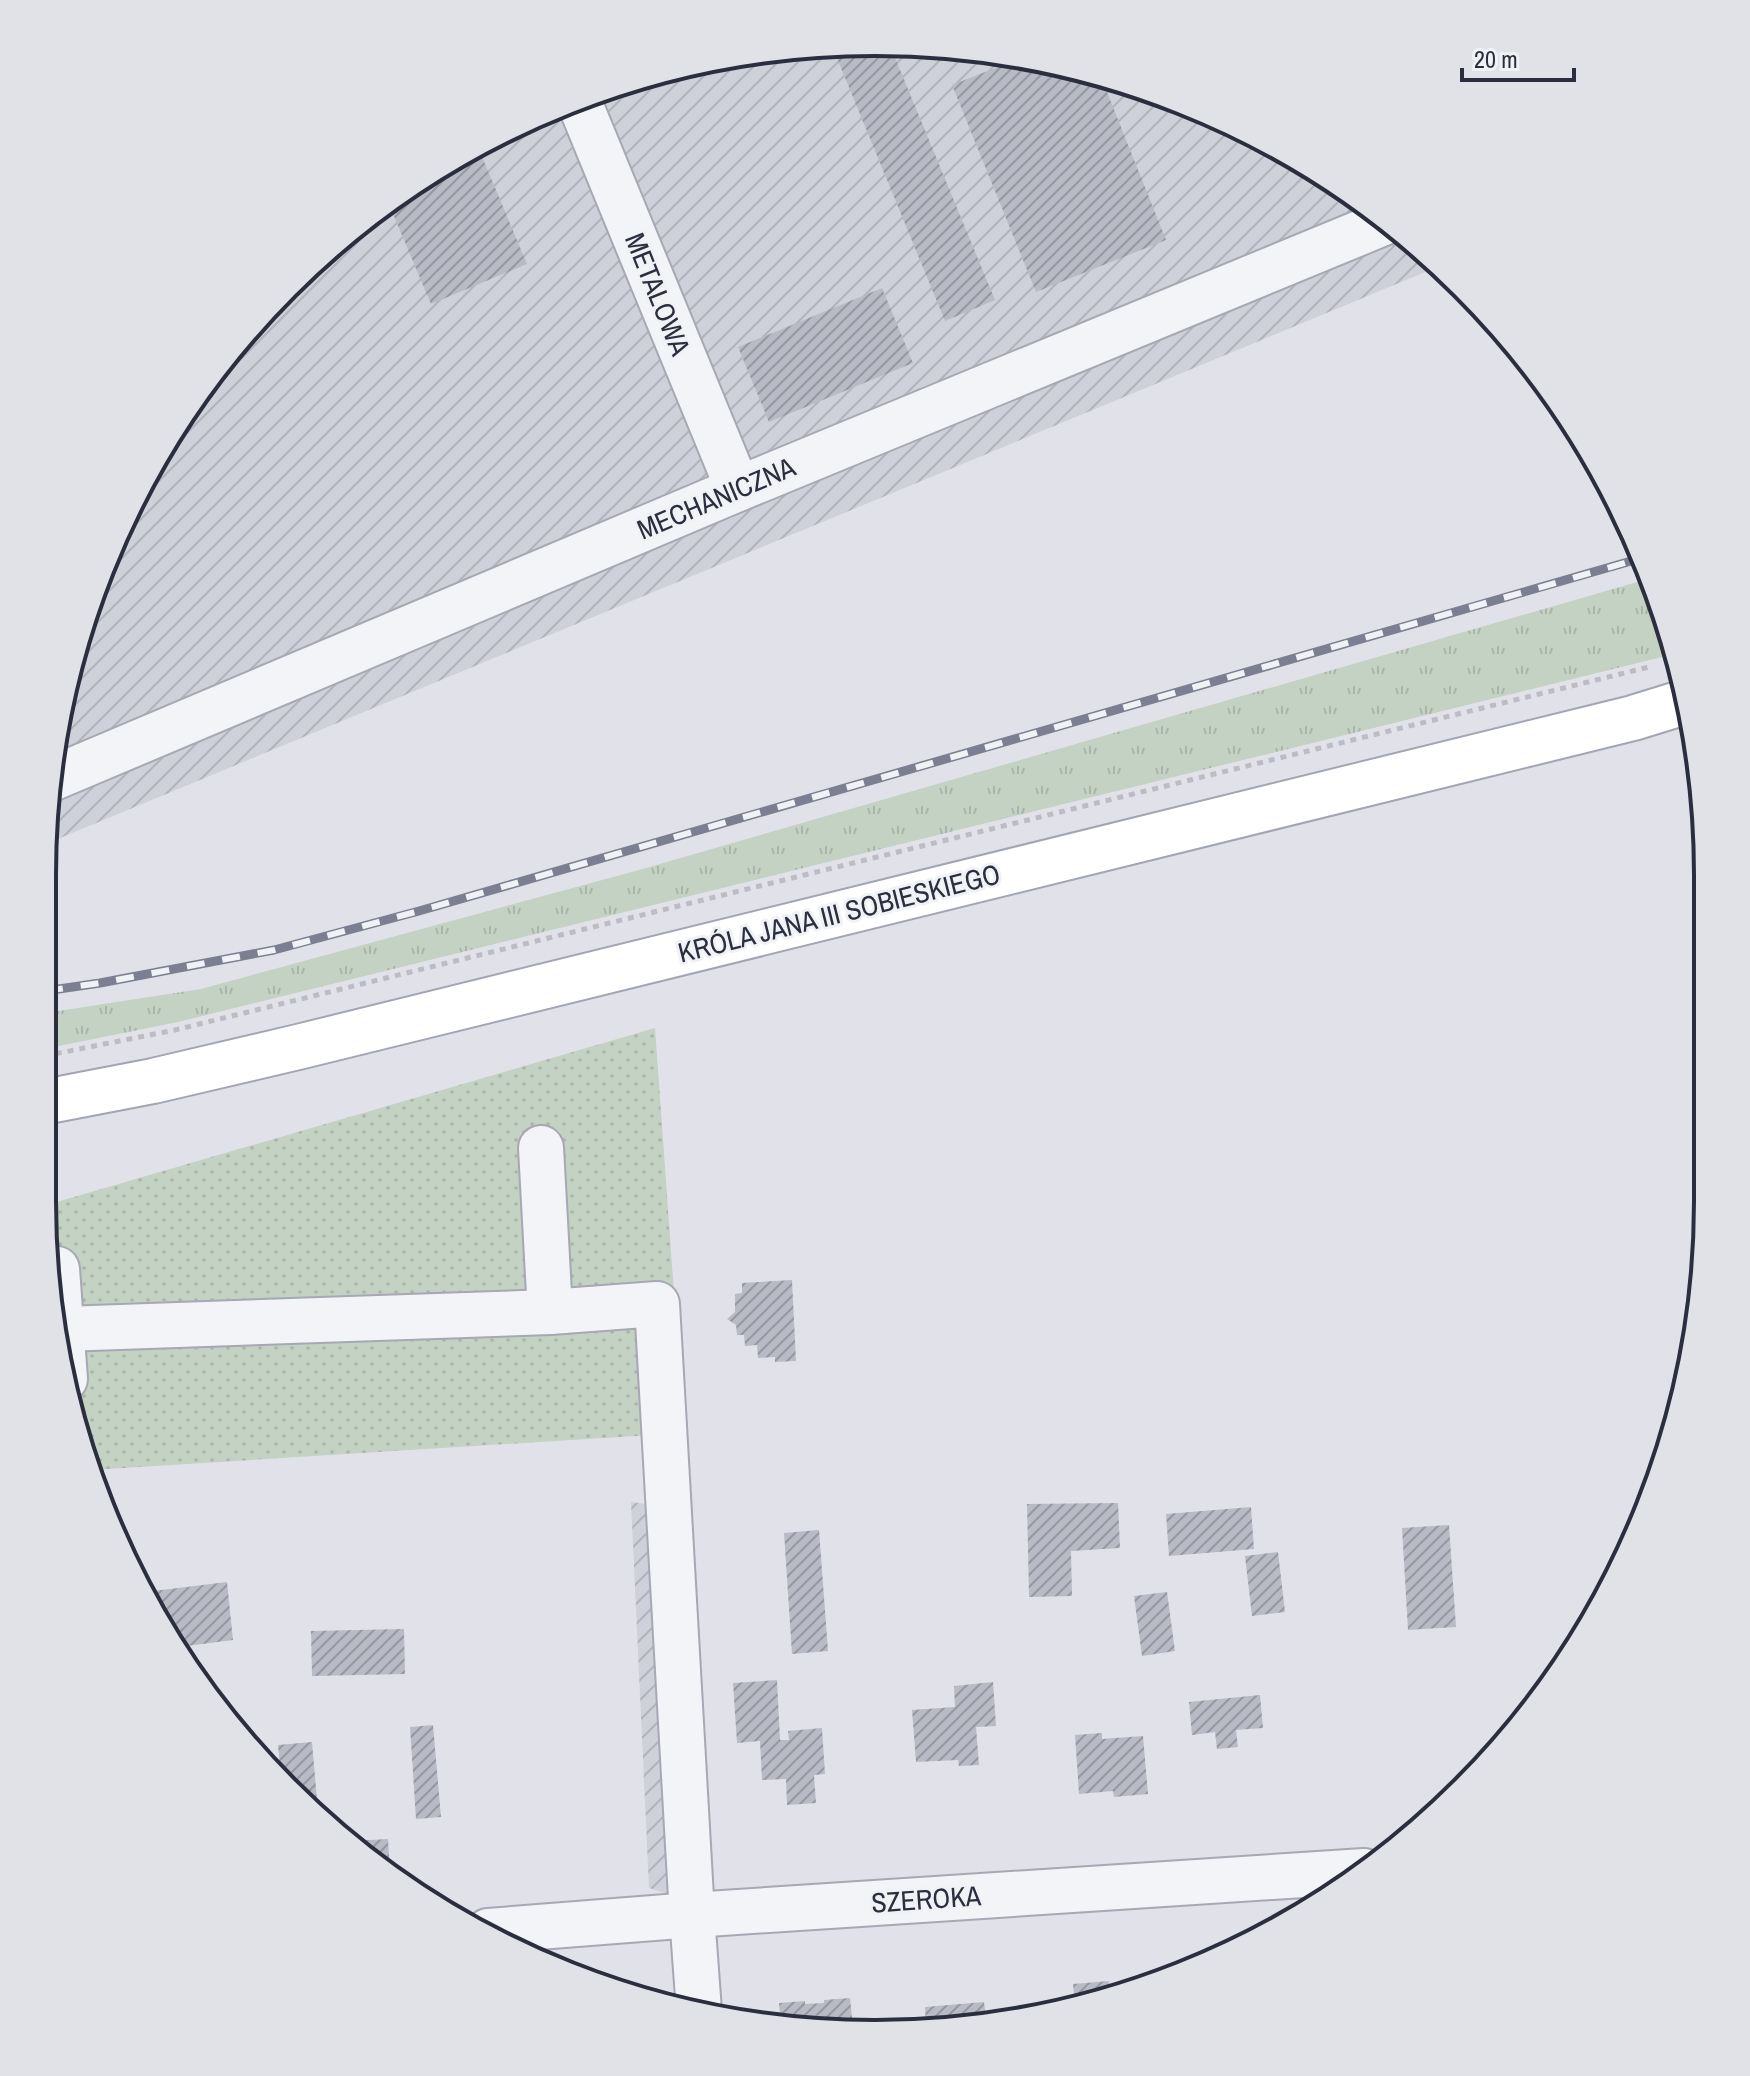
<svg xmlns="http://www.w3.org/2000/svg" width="1750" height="2076" font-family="'Archivo Narrow',sans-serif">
	<defs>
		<pattern id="industrial-furrows" width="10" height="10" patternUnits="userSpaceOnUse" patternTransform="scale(2)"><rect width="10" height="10" fill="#cfd1da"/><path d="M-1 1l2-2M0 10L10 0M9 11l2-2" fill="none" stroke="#b2b4bc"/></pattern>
		<pattern id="grass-tufts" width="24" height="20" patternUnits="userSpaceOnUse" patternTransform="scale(2)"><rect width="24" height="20" fill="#c3d2c2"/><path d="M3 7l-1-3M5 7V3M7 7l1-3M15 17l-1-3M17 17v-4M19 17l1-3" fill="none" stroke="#a8b5a8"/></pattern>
		<pattern id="park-dots" width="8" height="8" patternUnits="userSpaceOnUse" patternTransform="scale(2)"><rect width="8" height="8" fill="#c3d2c2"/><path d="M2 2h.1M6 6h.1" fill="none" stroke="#a8b5a8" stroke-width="1.8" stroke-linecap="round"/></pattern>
		<pattern id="building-hatch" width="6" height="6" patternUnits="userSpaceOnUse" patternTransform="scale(2)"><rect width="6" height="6" fill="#b8bbc5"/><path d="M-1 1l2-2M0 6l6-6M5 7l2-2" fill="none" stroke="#9698a1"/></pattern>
	</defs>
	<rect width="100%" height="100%" fill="#e1e2e9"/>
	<g fill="url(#industrial-furrows)">
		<polygon points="875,42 1038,58 1194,106 1338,183 1440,266 48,843 49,767 71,659 128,507 214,368 286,286 413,182 557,105 713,58"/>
		<polygon points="631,1502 654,1505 677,1897 649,1888"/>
	</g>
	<polygon fill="url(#grass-tufts)" points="1651,578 1674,654 178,1022 44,1049 45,1013 201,989 639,870"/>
	<polygon fill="url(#park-dots)" points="655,1028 684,1433 91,1470 70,1416 43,1206"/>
	<g fill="url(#building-hatch)">
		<polygon points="875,42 889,43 995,300 945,321 832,46"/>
		<polygon points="1023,57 1038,58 1101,77 1166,240 1036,292 952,85"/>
		<polygon points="478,147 527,264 431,304 388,202 413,182"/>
		<polygon points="882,288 913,363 769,422 738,347"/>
		<polygon points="792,1280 796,1361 775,1362 775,1357 758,1358 757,1345 745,1346 744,1335 737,1335 736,1325 727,1319 735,1312 735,1294 742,1293 742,1283"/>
		<polygon points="1118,1503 1120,1548 1071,1551 1072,1596 1029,1597 1027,1504"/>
		<polygon points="1251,1507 1254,1549 1169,1556 1166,1514"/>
		<polygon points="1449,1525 1456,1627 1408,1630 1402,1528"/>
		<polygon points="819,1530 828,1651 792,1654 784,1533"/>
		<polygon points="1278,1552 1285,1612 1252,1616 1245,1556"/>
		<polygon points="227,1582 233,1640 179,1647 145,1595 145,1592"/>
		<polygon points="1167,1592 1175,1651 1142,1656 1134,1596"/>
		<polygon points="404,1629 405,1674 312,1676 311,1631"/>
		<polygon points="777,1680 780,1740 789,1740 788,1731 822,1728 825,1774 814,1775 816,1803 787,1805 786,1779 762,1780 760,1741 737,1743 733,1683"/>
		<polygon points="993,1682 996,1726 976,1727 979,1765 959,1766 958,1760 916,1762 912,1710 955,1707 954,1686"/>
		<polygon points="1260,1695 1263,1728 1236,1730 1238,1747 1217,1749 1215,1732 1192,1735 1189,1702"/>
		<polygon points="433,1725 441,1817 416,1819 410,1727"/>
		<polygon points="1102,1733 1102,1739 1143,1736 1148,1794 1114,1797 1113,1791 1079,1794 1075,1735"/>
		<polygon points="312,1742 318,1811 281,1778 278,1745"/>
		<polygon points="388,1839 390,1874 352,1841"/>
		<polygon points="1109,1981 1110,1993 1075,2002 1073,1984"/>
		<polygon points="850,1998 852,2018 856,2018 862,2024 862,2027 781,2027 779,2003 805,2001 805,2004 824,2003 824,2000"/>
		<polygon points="984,2002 987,2026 926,2027 925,2007"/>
	</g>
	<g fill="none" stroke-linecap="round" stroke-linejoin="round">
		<g stroke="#a6a8b3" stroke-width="48">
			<g id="minor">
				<polyline points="578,99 738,489"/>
				<polyline points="49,780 738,489 1386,222"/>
				<polyline points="541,1148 550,1312 657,1304 692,1915 699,2011"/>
				<polyline points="57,1269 65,1379"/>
				<polyline points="63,1329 550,1312"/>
				<polyline points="488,1931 692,1915 1364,1871"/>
			</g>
		</g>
		<g stroke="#a1a5b4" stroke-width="48">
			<polyline id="major" points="44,1102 153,1081 298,1047 1633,718 1688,701"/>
		</g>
		<polyline stroke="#bbbdc3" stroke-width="5" stroke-dasharray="6 6" stroke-linecap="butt" points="44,1056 175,1030 1653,666"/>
		<use href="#minor" stroke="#f3f4f7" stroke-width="44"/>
		<use href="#major" stroke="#fff" stroke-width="44"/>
		<g stroke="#7b7f91" stroke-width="9">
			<polyline id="rail" points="45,991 100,983 274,950 419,911 1645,557"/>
		</g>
		<use href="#rail" stroke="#f0f2f6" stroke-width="6" stroke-dasharray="18" stroke-linecap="butt"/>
	</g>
	<g text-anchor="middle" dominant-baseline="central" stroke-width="6" stroke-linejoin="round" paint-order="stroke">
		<g font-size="28" fill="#2a2e3f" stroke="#f0f2f6">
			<text transform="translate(658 294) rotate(68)">METALOWA</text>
			<text transform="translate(716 498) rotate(-23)">MECHANICZNA</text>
			<text transform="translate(839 913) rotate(-14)">KRÓLA JANA III SOBIESKIEGO</text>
			<text transform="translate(926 1899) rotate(-4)">SZEROKA</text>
		</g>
	</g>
	<path d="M0 0H1750V2076H0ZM875 56H875A819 819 0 0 1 1694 875V1201A819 819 0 0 1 875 2020H875A819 819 0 0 1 56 1201V875A819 819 0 0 1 875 56Z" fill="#e0e2e7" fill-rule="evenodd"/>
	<path fill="none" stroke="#2a2e3f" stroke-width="4" d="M875 56H875A819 819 0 0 1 1694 875V1201A819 819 0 0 1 875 2020H875A819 819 0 0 1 56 1201V875A819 819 0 0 1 875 56Z"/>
	<path d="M1462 68v12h112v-12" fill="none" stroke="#2a2e3f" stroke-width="4"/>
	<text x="1474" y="68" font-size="24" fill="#2a2e3f" stroke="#f0f2f6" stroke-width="6" paint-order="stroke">20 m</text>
</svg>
